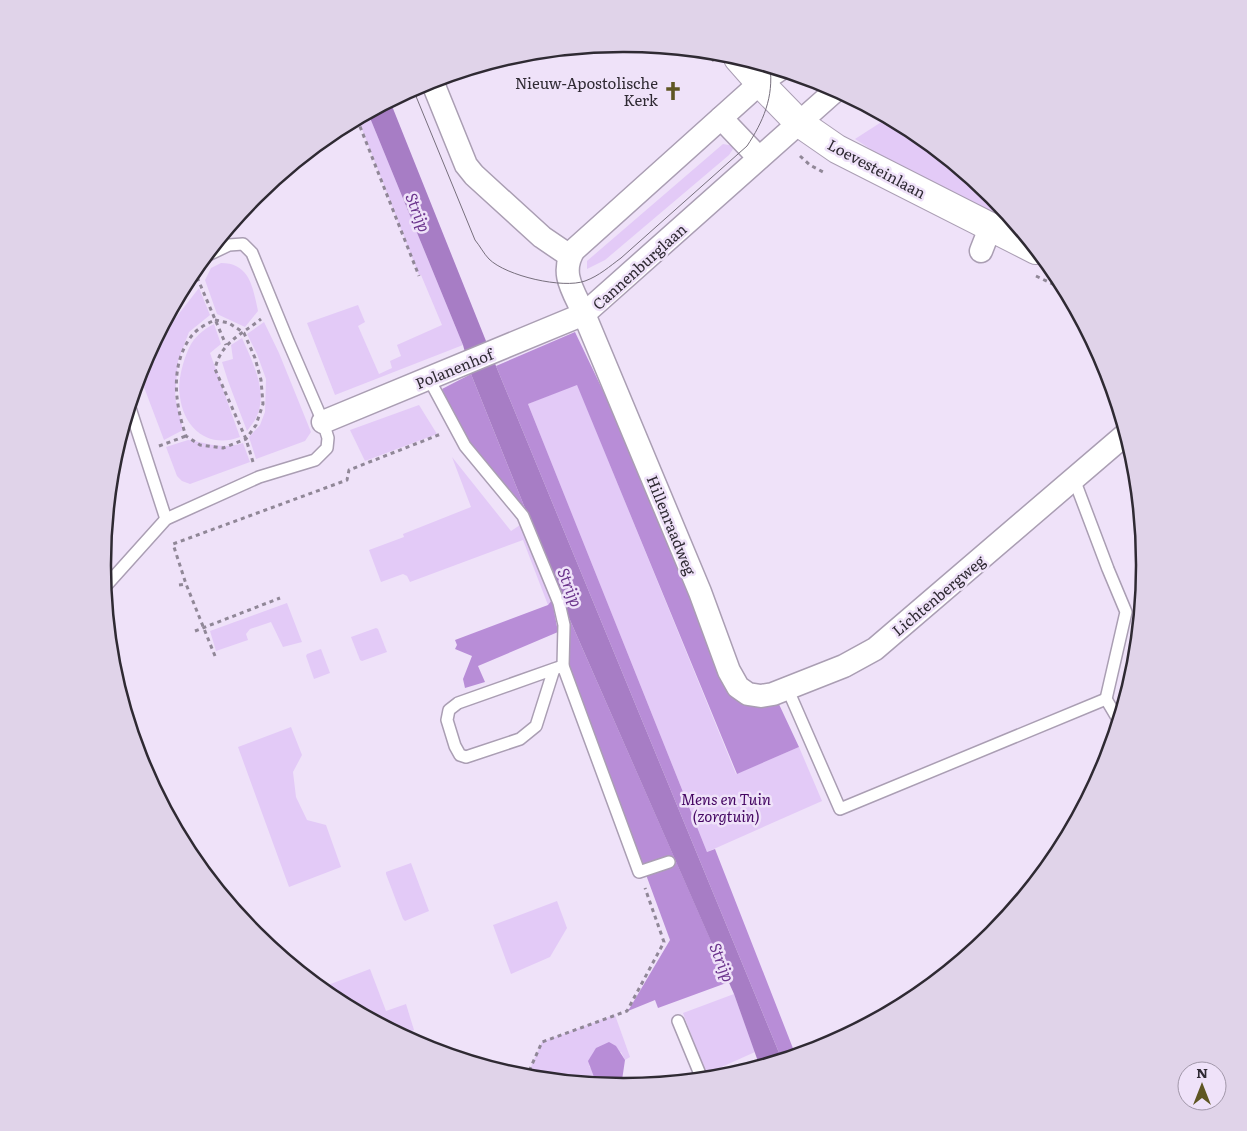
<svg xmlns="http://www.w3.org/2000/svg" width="1247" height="1131" font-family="Literata,serif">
	<rect width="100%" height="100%" fill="#efe2f9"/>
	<g fill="#e3caf7">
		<polygon points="368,113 463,345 335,395 307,323 358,305 365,322 358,326 379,374 392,368 390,361 401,356 397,345 442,325 421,275 419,275 358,119"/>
		<polygon points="883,121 933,147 993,197 1018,227 898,167 855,139"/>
		<polygon points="723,144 735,146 729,155 605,260 587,269 587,261"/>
		<path d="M221 263C250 263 253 288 258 311L245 327 217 314 205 280 211 268Z"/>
		<polygon points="199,288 210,315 189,332 178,361 175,397 183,430 164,440 139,374 149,352"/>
		<polygon points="264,322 279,353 311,432 305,441 256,459 249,437 260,425 265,412 266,379 257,354 247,334"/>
		<path d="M214 324 221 344 210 353 240 437C209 449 184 429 180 397 177 382 183 361 189 348 194 337 204 329 214 324Z"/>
		<path d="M242 338C252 361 269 392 256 418 254 422 250 427 247 431L228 381 222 362 233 359 231 345Z"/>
		<polygon points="577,384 736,774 799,747 822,801 707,852 528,404"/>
		<polygon points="419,405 437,434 365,461 350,430"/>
		<path d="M188 440C208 443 222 450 243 443L250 462 190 484 182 481 177 476 166 447Z"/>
		<polygon points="452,457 511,531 520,525 552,600 548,605 523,540 410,582 407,576 403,574 381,582 369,550 404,537 403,534 471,507"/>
		<polygon points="287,603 302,642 283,647 271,622 250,629 246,634 248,640 216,651 210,631"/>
		<polygon points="376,628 378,629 387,652 362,661 360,660 351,637"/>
		<polygon points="321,649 330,673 314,679 306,656 307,654"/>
		<polygon points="291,727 302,755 293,772 296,797 307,820 326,825 341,867 289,887 238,747"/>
		<polygon points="411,863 429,911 405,921 403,919 386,874 386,872"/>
		<polygon points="557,901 567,928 550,957 511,974 493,925"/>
		<polygon points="370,969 386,1011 406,1004 414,1030 401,1035 333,999 320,988"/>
		<polygon points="734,994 755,1052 706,1074 683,1013"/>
		<polygon points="615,1015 630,1057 625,1060 621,1052 589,1066 593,1070 597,1085 582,1083 580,1081 553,1076 546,1080 526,1078 542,1042"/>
	</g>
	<g fill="#b88dd7">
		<polygon points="575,332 668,527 730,678 777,700 799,747 737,774 577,385 528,404 707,852 715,849 796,1056 782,1060 496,366"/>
		<polygon points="471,374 570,620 729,982 658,1008 655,1000 628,1011 670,940 598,744 568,682 566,664 569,620 525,511 469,443 458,426 442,389"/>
		<polygon points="552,600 558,632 478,666 485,682 465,688 463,679 472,656 455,649 457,645 455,640 548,605"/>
		<polygon points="609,1042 616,1046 625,1060 621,1087 597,1085 588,1061 596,1048"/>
		<polygon points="553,1076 567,1077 582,1083 546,1080"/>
	</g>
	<polygon fill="#a77dc5" points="390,101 496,366 782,1060 760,1067 734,994 570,620 471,374 463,345 368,113"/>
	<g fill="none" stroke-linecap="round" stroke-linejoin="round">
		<g stroke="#aa9eb3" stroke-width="14">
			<g id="service">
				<polyline points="429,379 465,446 523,516 559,603 564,625 563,666 639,872 669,862"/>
				<polyline points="129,405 166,519"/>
				<polyline points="1074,479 1108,569 1126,612 1106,699"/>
				<polyline points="104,588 166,519 259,477 315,460 327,448 328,438 323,422 288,341 252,253 243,244 229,245 206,256"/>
				<polyline points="554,669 536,726 520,739 466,757 460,755 455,746 447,720 449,710 458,703 554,669 563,666"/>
				<polyline points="788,690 840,809 1106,699"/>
				<polyline points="1106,699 1119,721"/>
				<polyline points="132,734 153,787"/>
				<polyline points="678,1021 702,1079"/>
			</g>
		</g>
		<g stroke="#aa9eb3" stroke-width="25">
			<g id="minor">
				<path d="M779 70 760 83 574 250C559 273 574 292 584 314L700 592 729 671 738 687 748 694 761 696 773 694 844 666 875 649 1126 434"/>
				<polyline points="432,81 466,165 474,175 542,237 570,256"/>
				<polyline points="721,118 759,158"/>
				<polyline points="981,251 990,228"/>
				<polyline points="323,422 584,314 836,90"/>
			</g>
		</g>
		<g stroke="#aa9eb3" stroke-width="30">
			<polyline id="tertiary" points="738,58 760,83 798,122 837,149 1036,250"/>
		</g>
		<g stroke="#908797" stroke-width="3" stroke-dasharray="4 4" stroke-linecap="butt">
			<polyline points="706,52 714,61"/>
			<polyline points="357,119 419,276"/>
			<polyline points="800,156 810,165 823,172"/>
			<polyline points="194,270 226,345"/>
			<polyline points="1036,276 1065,290"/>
			<path d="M215 320 229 323 244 333 255 358 261 380 263 404 256 425 246 439 223 448 200 445 186 436C175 404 170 367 190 338 196 329 206 324 215 320Z"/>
			<polyline points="159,446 186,436"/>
			<path d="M253 462 246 439 215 369C221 342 241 335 261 319"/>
			<polyline points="179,585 186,584"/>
			<polyline points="195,631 280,598"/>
			<polyline points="215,656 186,584 173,544 347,480 349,470 441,434"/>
			<polyline points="526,1078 542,1042 627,1011 664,942 645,888"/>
		</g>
		<use href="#service" stroke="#fff" stroke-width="11"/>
		<use href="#minor" stroke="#fff" stroke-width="22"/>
		<use href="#tertiary" stroke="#fff" stroke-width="28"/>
		<path stroke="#776f7d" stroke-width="1" d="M413 89 475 240C480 246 484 254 489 259 506 276 563 289 585 281 599 276 610 266 621 258L747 146C763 122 774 97 770 67"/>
	</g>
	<defs>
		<g id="church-bare" transform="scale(1.5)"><path d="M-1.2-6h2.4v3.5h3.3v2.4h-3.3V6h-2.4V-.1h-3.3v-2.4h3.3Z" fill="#5f5623" stroke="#efe2f9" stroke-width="2.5" paint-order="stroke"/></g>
	</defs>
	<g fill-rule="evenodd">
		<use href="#church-bare" x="673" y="91"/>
	</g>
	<g text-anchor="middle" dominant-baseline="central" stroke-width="5" stroke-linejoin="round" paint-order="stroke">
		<g font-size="15" fill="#2f2a33" stroke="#efe2f9" text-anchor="end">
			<text x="658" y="82">Nieuw-Apostolische<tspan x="658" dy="17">Kerk</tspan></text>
		</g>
		<g font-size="15" fill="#2f2a33" stroke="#efe2f9">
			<text transform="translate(877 168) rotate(28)">Loevesteinlaan</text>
			<text transform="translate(639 266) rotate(-42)">Cannenburglaan</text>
			<text transform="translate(454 368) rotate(-22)">Polanenhof</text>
			<text transform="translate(672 525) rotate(68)">Hillenraadweg</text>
			<text transform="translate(938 595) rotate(-40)">Lichtenbergweg</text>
		</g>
		<g font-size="15" font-style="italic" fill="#440662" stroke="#efe2f9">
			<text x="726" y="798">Mens en Tuin<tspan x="726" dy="17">(zorgtuin)</tspan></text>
		</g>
		<g font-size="16" font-style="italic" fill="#6c368d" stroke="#efe2f9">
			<text transform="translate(419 212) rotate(68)">Strijp</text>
			<text transform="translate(571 587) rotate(68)">Strijp</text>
			<text transform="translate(723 962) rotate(68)">Strijp</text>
		</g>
	</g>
	<path d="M0 0H1247V1131H0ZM623 52H624A512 512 0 0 1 1136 564V566A512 512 0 0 1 624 1078H623A512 512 0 0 1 111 566V564A512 512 0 0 1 623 52Z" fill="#e0d3e9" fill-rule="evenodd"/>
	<path fill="none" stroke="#2f2a33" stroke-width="2.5" d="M623 52H624A512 512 0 0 1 1136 564V566A512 512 0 0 1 624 1078H623A512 512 0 0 1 111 566V564A512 512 0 0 1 623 52Z"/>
	<g transform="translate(1202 1086)"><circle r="24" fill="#efe2f9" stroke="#a298aa"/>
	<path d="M0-4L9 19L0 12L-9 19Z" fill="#5f5623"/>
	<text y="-8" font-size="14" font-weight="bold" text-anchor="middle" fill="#2f2a33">N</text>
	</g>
</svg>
